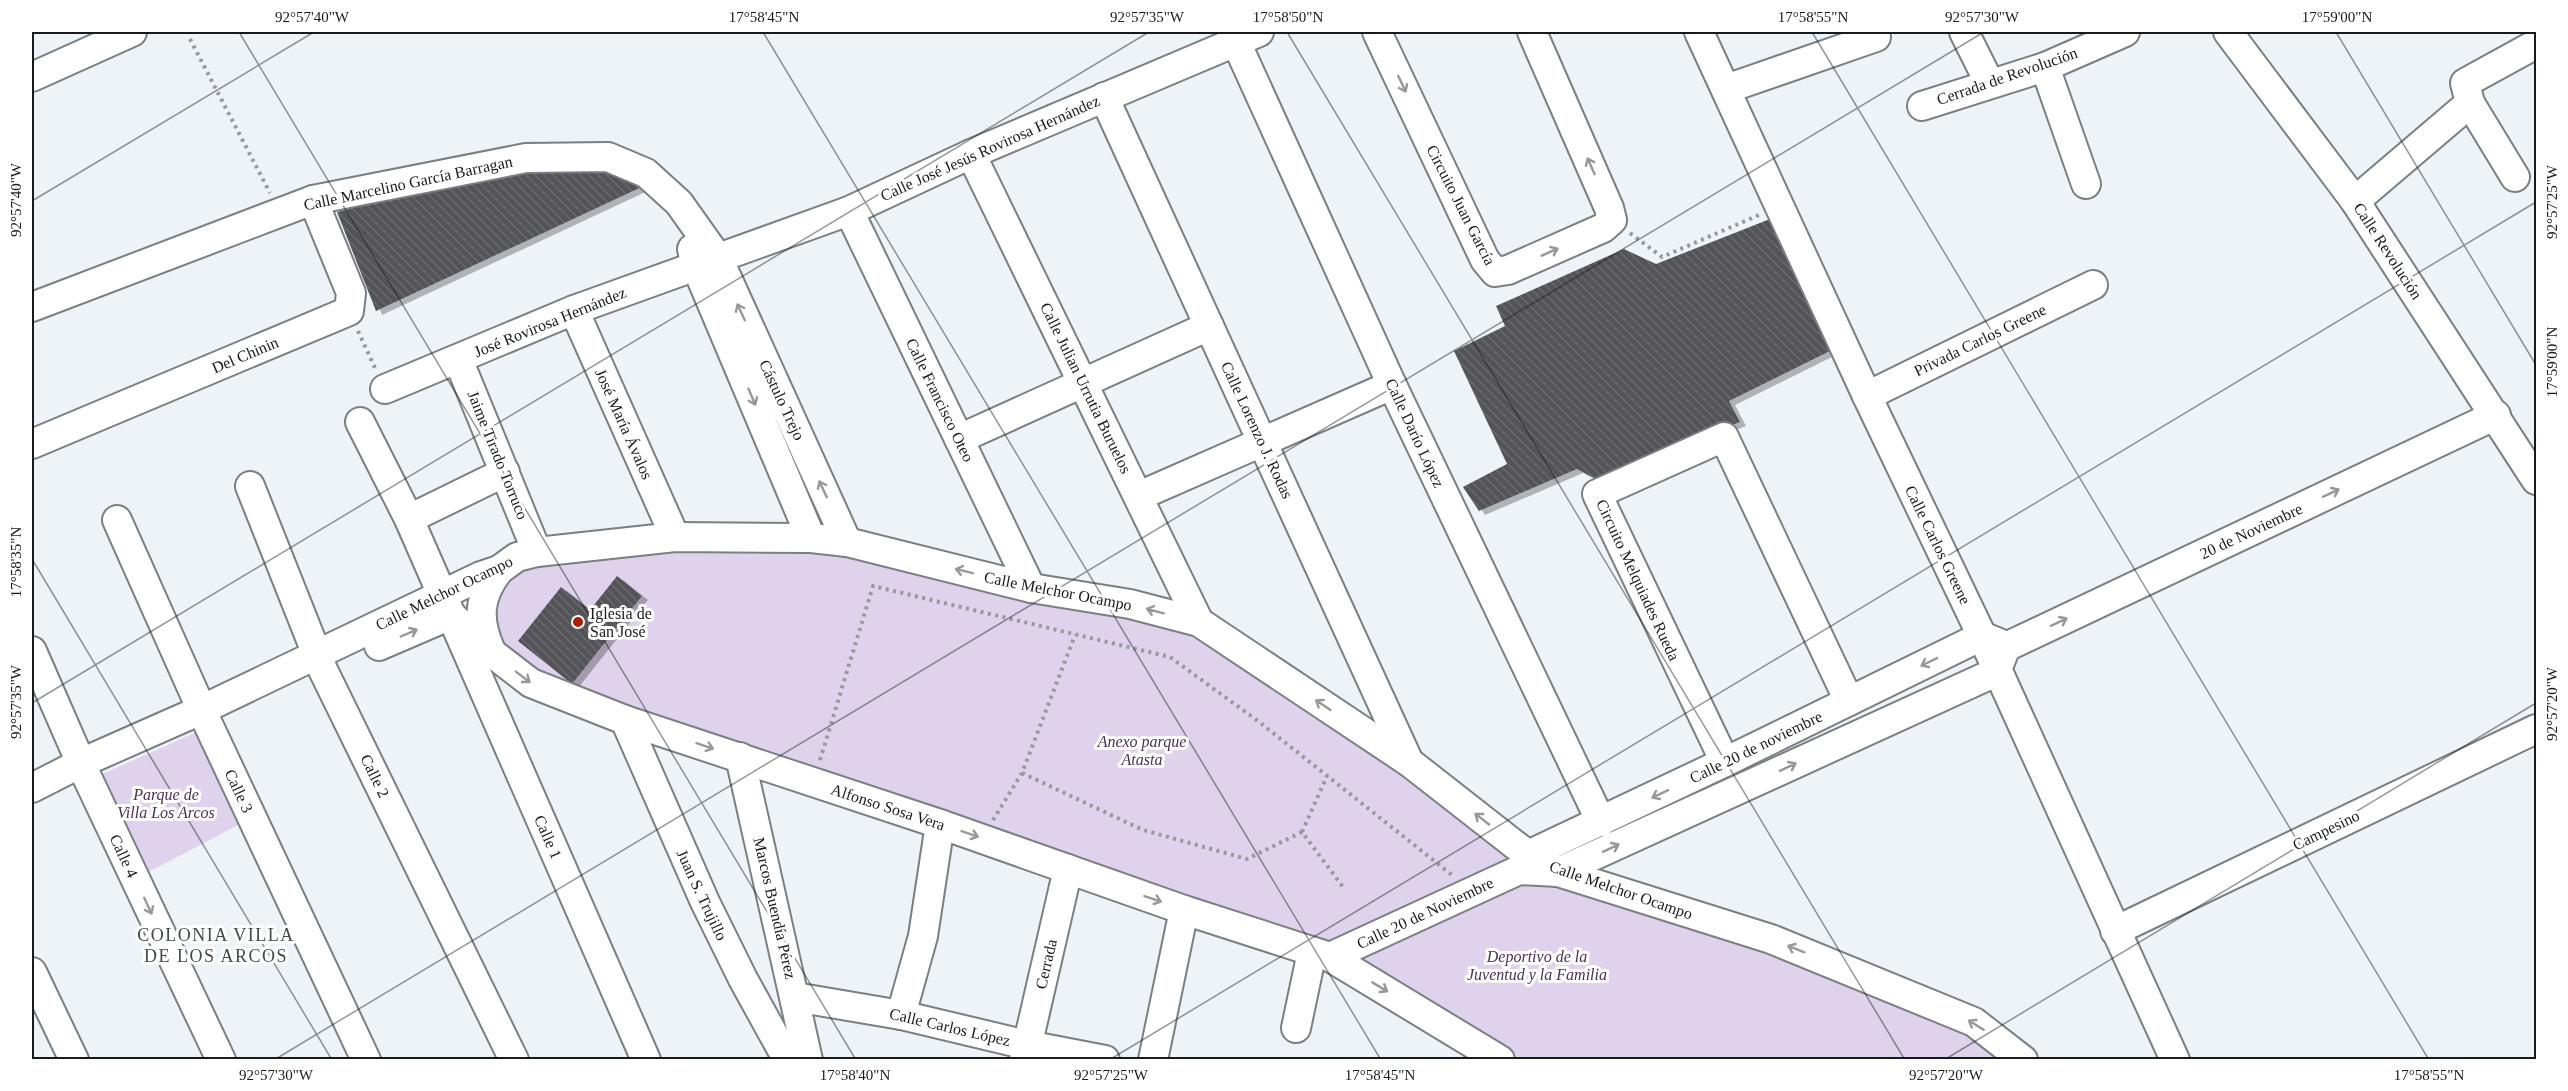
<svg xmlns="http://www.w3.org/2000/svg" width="2568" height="1091" font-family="Georgia,serif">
	<defs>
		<pattern id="building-back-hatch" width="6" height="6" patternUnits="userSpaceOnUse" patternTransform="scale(1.5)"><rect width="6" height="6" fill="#525358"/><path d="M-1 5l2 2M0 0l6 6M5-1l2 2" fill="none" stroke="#67686c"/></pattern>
		<filter id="shadow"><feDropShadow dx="6" dy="4" stdDeviation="0" flood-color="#0004"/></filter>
	</defs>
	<rect width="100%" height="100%" fill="#eef3f8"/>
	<g fill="#ded2ec">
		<polygon points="811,538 1199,622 1528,855 1974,1022 2017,1059 1500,1059 1330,957 740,757 492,653 481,611 517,557"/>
		<polygon points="206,728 248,820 139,877 91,779"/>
	</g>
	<g fill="url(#building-back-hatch)" filter="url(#shadow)">
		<polygon points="526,163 614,167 648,184 376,311 337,212"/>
		<polygon points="1770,219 1836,348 1729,401 1740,422 1596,479 1577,469 1479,511 1463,487 1507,464 1454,351 1505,326 1496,306 1624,249 1656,264"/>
		<polygon points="617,576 642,596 572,684 518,641 561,587 590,610"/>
	</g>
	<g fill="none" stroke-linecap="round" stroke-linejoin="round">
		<g stroke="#7b7f84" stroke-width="32">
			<g id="minor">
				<polyline points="1377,32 1485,260 1495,272 1508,270 1603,228 1612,220 1609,208 1532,32"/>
				<polyline points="1699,32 1867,396 1982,636 2175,1060"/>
				<polyline points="1964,32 1990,84"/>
				<polyline points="2228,32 2355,201 2536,480"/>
				<polyline points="1236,42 1392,385 1601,822"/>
				<polyline points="2045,67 2086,184"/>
				<polyline points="32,77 132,32"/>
				<polyline points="1726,89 1876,37"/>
				<polyline points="1104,97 1409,762"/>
				<polyline points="2470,103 2515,177"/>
				<polyline points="1922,106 2045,67 2125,32"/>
				<polyline points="971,154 1199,622"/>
				<polyline points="2355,201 2470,103 2465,83 2536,44"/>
				<polyline points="849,211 1031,588"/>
				<polyline points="692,249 696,266 811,538"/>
				<polyline points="32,307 313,200 526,158 608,157 646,173 679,203 718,258 847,542"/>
				<polyline points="574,310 675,537"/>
				<polyline points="458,359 537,552"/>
				<polyline points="385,389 574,310 849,211 971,154 1259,32"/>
				<polyline points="1867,396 2093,285"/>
				<polyline points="360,422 409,519 646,1060"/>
				<polyline points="959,439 1209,326"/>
				<polyline points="32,444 349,311 351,293 313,200"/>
				<polyline points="250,486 323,670 514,1060"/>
				<polyline points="1139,496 1392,385"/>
				<polyline points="409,519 505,472"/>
				<polyline points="117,520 208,724 366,1060"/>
				<polyline points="451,615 492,653 531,683 625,720 940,824 1184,910 1330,957 1500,1060"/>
				<polyline points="379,646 451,615"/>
				<polyline points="32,651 87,777 221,1060"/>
				<path d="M491 651C477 620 478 597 499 570"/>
				<polyline points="625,720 705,902 743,979 781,1048 795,1060"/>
				<polyline points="740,757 808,1060"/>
				<polyline points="1725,762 1597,494 1724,437 1849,701"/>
				<polyline points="32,788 81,763 201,710 481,576 499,570 517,557 537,552 675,537 811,538 847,542 1031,588 1130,604 1199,622 1409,762 1528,855 1558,872 1771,939 1974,1022 2023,1060"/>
				<polyline points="1528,855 1725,762 1982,636 1999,643"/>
				<polyline points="2115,931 2536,729"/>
				<polyline points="1330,957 1519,870 1558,872 1996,672 2006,647 2496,415"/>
				<polyline points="32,972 74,1060"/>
				<polyline points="795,997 901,1015 1027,1045 1105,1060"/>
				<polyline points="901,1015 923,936 940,824"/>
				<polyline points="1296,1028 1312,952"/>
				<polyline points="1024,1060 1068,869"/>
				<polyline points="1153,1060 1184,910"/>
			</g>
		</g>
		<g stroke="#95999d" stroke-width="4" stroke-dasharray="3 4.5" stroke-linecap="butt">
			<polyline points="190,39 270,193"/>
			<polyline points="1630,233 1662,257 1759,215"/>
			<polyline points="358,331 375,368"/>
			<polyline points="820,760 873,586 1170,657 1258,721 1452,875"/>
			<polyline points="1022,773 1143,830 1247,859 1302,832 1343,887"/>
			<polyline points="993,820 1022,773 1075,635"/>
			<polyline points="1302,832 1327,776"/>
		</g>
		<use href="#minor" stroke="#fff" stroke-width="28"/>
	</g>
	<defs><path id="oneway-shaft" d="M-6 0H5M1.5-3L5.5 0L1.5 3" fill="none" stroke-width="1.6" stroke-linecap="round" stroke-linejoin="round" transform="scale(1.5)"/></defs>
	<g stroke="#979898">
		<use href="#oneway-shaft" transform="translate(1402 84) rotate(65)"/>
		<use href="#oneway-shaft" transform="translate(1591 166) rotate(-114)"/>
		<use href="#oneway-shaft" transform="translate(1550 252) rotate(-24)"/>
		<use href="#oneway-shaft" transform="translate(741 312) rotate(-115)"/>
		<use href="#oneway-shaft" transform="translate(752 397) rotate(67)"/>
		<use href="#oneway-shaft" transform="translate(823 489) rotate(-115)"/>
		<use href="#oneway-shaft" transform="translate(2331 493) rotate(-25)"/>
		<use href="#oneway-shaft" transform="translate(964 571) rotate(-166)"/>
		<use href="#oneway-shaft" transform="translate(1155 611) rotate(-165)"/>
		<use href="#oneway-shaft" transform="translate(2059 622) rotate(-25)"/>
		<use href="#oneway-shaft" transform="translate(409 633) rotate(-23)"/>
		<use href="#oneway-shaft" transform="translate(1929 662) rotate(154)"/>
		<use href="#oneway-shaft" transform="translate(523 677) rotate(37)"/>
		<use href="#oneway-shaft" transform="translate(1323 705) rotate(-146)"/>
		<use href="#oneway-shaft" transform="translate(705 746) rotate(18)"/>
		<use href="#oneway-shaft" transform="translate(1788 767) rotate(-25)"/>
		<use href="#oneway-shaft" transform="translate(1660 794) rotate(154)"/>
		<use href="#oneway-shaft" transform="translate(1482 819) rotate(-142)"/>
		<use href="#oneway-shaft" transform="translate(970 834) rotate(19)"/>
		<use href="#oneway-shaft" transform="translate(1611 848) rotate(-25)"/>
		<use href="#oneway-shaft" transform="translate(1153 899) rotate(19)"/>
		<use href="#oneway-shaft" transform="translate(148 906) rotate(65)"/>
		<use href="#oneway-shaft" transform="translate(1796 949) rotate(-158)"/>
		<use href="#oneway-shaft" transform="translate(1380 987) rotate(31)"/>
		<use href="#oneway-shaft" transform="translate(1976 1025) rotate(-148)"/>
	</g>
	<path fill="none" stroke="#181a1b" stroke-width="1.5" stroke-opacity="0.45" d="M239 32 856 1060M763 32 1381 1060M1287 32 1905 1060M1812 32 2429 1060M2336 32 2536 365M32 201 314 32M32 559 332 1060M32 703 1149 32M274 1060 1984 32M1109 1060 2536 202M1944 1060 2536 703"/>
	<circle fill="#ac1d08" stroke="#fff" stroke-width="2" cx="578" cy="622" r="6"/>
	<g text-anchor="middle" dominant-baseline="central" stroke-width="6" stroke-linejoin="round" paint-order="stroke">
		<g font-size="16" fill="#181a1b" stroke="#fff">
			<text transform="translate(2007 76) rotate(-19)">Cerrada de Revolución</text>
			<text transform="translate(990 148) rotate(-24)">Calle José Jesús Rovirosa Hernández</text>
			<text transform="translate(408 183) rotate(-12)">Calle Marcelino García Barragan</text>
			<text transform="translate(1461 205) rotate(63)">Circuito Juan García</text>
			<text transform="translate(2388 251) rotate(57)">Calle Revolución</text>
			<text transform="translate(550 322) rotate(-22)">José Rovirosa Hernández</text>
			<text transform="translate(1980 340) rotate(-26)">Privada Carlos Greene</text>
			<text transform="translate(245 355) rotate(-23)">Del Chinin</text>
			<text transform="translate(1086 388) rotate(64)">Calle Julian Urrutia Buruelos</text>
			<text transform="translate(782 400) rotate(65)">Cástulo Trejo</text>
			<text transform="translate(940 400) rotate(64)">Calle Francisco Oteo</text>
			<text transform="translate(624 424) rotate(66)">José María Ávalos</text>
			<text transform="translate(1257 430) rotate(65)">Calle Lorenzo J. Rodas</text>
			<text transform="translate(1415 433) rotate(65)">Calle Darío López</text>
			<text transform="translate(498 455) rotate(68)">Jaime Tirado Torruco</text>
			<text transform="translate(2251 531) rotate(-25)">20 de Noviembre</text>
			<text transform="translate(1938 545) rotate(64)">Calle Carlos Greene</text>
			<text transform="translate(1638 580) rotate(65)">Circuito Melquiades Rueda</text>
			<text transform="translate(1058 591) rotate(11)">Calle Melchor Ocampo</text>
			<text transform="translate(444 593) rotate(-26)">Calle Melchor Ocampo</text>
			<text transform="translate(1756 747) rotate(-26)">Calle 20 de noviembre</text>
			<text transform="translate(375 776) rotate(64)">Calle 2</text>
			<text transform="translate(239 791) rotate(65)">Calle 3</text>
			<text transform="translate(888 807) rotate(18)">Alfonso Sosa Vera</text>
			<text transform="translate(2326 830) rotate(-26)">Campesino</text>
			<text transform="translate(548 837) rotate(66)">Calle 1</text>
			<text transform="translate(124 856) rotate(65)">Calle 4</text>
			<text transform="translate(1621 890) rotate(19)">Calle Melchor Ocampo</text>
			<text transform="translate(702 895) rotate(65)">Juan S. Trujillo</text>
			<text transform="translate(775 908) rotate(77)">Marcos Buendía Pérez</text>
			<text transform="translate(1425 913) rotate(-25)">Calle 20 de Noviembre</text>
			<text transform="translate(1046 964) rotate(-77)">Cerrada</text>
			<text transform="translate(950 1027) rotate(13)">Calle Carlos López</text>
		</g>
		<g font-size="16" fill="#181a1b" stroke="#fff" text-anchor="start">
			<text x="590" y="613">Iglesia de<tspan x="590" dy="18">San José</tspan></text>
		</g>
		<g font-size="16" font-style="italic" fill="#47315c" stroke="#fff">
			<text x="1142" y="741">Anexo parque<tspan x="1142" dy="18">Atasta</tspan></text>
			<text x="166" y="794">Parque de<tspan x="166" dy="18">Villa Los Arcos</tspan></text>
			<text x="1537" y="956">Deportivo de la<tspan x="1537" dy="18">Juventud y la Familia</tspan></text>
		</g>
		<g font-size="18" letter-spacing="1.5" fill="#45494d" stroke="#fff">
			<text x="216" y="935">COLONIA VILLA<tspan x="216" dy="21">DE LOS ARCOS</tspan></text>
		</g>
	</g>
	<rect width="2568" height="1091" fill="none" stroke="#ffffff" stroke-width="66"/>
	<rect x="33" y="33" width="2502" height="1025" fill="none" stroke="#181a1b" stroke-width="2"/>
	<g font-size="15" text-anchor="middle" fill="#181a1b">
		<text x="312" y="22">92°57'40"W</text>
		<text x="764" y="22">17°58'45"N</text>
		<text x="1147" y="22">92°57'35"W</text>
		<text x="1288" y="22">17°58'50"N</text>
		<text x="1813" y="22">17°58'55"N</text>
		<text x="1982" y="22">92°57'30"W</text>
		<text x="2337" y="22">17°59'00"N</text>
		<text transform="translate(16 200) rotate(-90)" y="5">92°57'40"W</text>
		<text transform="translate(2552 202) rotate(-90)" y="5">92°57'25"W</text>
		<text transform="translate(2552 362) rotate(-90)" y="5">17°59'00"N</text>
		<text transform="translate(16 562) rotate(-90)" y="5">17°58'35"N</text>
		<text transform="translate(16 702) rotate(-90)" y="5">92°57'35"W</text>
		<text transform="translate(2552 704) rotate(-90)" y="5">92°57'20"W</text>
		<text x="276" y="1080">92°57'30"W</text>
		<text x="855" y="1080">17°58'40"N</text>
		<text x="1111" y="1080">92°57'25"W</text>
		<text x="1380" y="1080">17°58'45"N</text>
		<text x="1946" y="1080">92°57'20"W</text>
		<text x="2429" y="1080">17°58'55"N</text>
	</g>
</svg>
